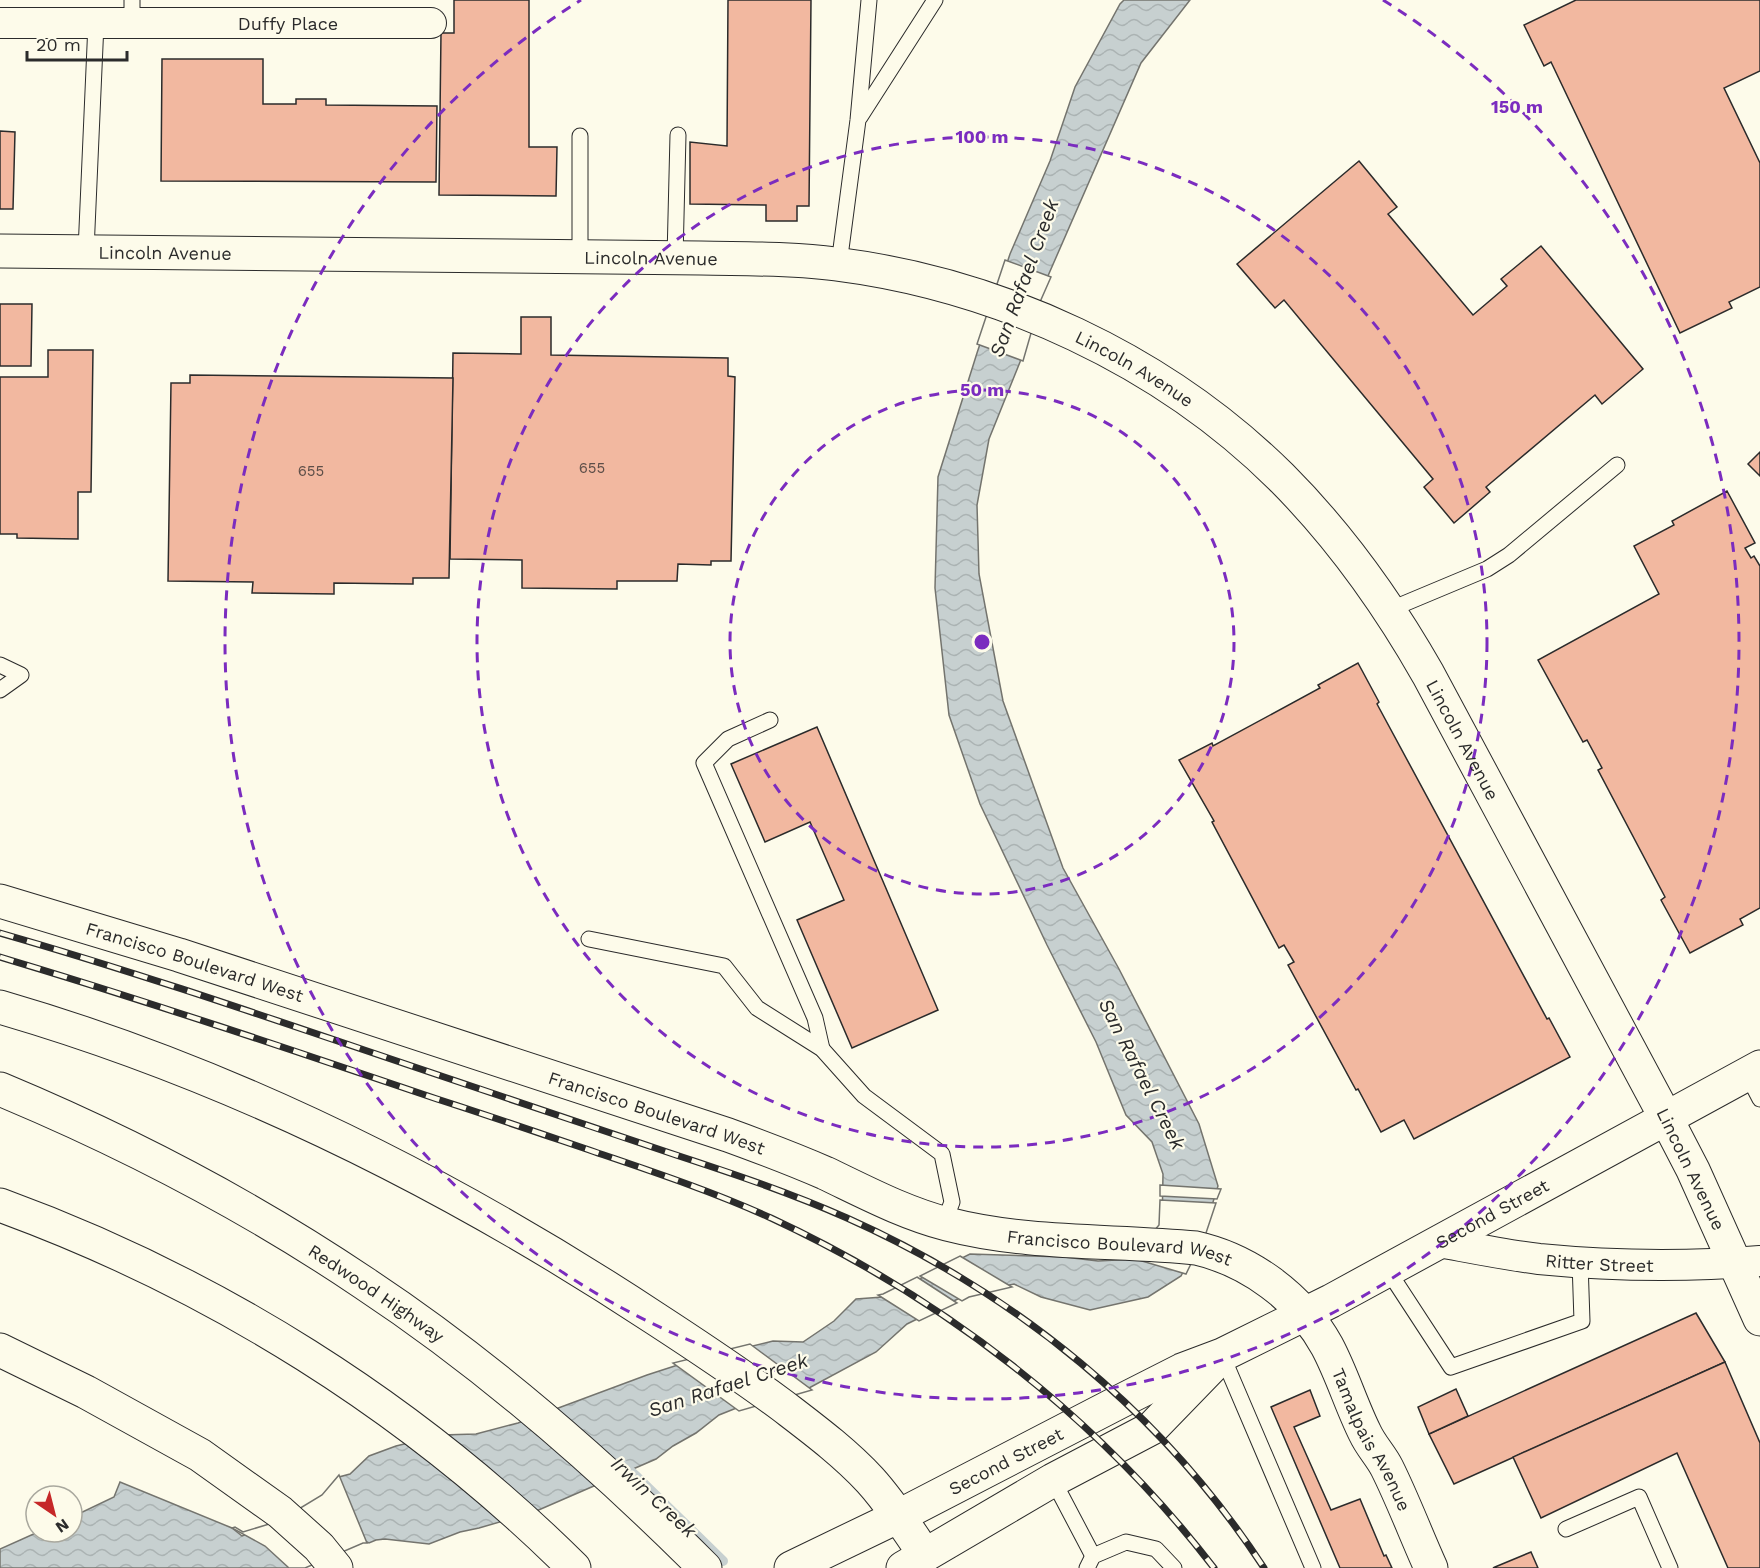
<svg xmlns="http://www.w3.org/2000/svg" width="1760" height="1568" font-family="'Work Sans',sans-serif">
	<defs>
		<pattern id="water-waves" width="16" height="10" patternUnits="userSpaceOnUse" patternTransform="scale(1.5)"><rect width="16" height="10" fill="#c7d0d0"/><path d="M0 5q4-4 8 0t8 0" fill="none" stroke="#abb3b3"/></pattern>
	</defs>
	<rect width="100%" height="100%" fill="#fdfbea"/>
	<polygon fill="url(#water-waves)" stroke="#74746e" stroke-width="1.5" points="1124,0 1190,0 1141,63 1037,301 1020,362 989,439 977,505 979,574 1003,701 1063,868 1119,969 1199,1124 1218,1186 1204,1231 1181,1276 1148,1297 1090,1310 1041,1297 1014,1284 968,1294 907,1324 876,1352 809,1388 739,1407 719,1415 696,1433 673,1446 656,1459 534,1512 479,1528 460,1532 429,1544 385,1539 376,1540 369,1543 363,1540 298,1568 0,1568 0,1549 38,1532 72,1532 72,1517 114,1497 120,1482 232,1528 242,1536 281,1523 324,1498 339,1477 350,1474 369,1456 396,1446 441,1435 476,1434 518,1423 647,1375 687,1362 773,1341 803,1342 834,1321 856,1299 883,1297 970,1254 1064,1257 1098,1261 1135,1259 1162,1227 1163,1174 1152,1142 1126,1115 1096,1042 1047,945 980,804 949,715 935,588 938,477 977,353 1010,254 1050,161 1075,87 1120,4"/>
	<g fill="#fdfbea" stroke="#74746e" stroke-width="1.5">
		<polygon points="1005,260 1051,277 1040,302 1023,361 977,344"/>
		<polygon points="1160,1185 1221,1189 1217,1199 1160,1196"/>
		<polygon points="1160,1200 1216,1203 1206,1233 1186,1274 1125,1256 1133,1256 1159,1225"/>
		<polygon points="960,1256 1012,1287 969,1297 962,1301 920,1276"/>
		<polygon points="917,1277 957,1303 919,1321 878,1295 883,1294"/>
		<polygon points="750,1344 812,1390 739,1411 673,1363"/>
		<polygon points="339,1475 367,1543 363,1543 305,1568 289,1568 265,1546 232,1528 235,1527 243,1532 279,1521 322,1495"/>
	</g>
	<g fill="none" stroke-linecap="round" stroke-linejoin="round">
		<polyline stroke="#c7d0d0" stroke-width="10" points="620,1462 636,1476 723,1561"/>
	</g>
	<g fill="#f2b8a0" stroke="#2b2b2b" stroke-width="1.5">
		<polygon points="454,0 529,0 529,147 557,147 556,196 439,195 441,33 454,33"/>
		<polygon points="728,0 811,0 809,206 797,206 797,221 766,221 766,205 690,204 690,142 727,146"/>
		<polygon points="1576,0 1760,0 1760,71 1724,88 1760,163 1760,287 1729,302 1732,308 1680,333 1551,62 1544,66 1524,25"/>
		<polygon points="162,59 263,59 263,104 296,104 296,99 326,99 326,105 437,106 436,182 161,181"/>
		<polygon points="0,131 15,132 13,209 0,209"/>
		<polygon points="1359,161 1397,207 1388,214 1473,315 1507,286 1501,279 1541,246 1643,369 1602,404 1595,395 1486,487 1490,492 1454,523 1424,487 1433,479 1284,300 1275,308 1237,264"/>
		<polygon points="0,304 32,304 31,366 0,366"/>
		<polygon points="521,317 551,317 551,355 728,358 728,376 735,377 731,561 711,561 711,565 678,564 677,581 617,581 617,589 522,588 522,560 450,559 453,353 521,354"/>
		<polygon points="48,350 93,350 91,492 78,492 78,539 17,538 17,534 0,534 0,377 48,377"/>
		<polygon points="190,375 453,378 449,578 413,578 413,584 334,583 334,594 252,593 253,582 168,581 171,383 190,383"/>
		<polygon points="1760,452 1760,476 1748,464"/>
		<polygon points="1727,491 1755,543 1745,548 1751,558 1754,556 1760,566 1760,908 1740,919 1743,925 1690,953 1661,900 1665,897 1598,770 1602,768 1587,740 1583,742 1538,660 1659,594 1634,546 1674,525 1672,521"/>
		<polygon points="1358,663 1379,702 1377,704 1547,1019 1549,1018 1570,1057 1414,1139 1404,1120 1381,1132 1358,1089 1356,1090 1288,965 1294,962 1284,945 1279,948 1212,822 1214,821 1179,760 1212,743 1213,746 1320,688 1318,685"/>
		<polygon points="817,727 938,1010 852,1048 797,920 844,900 810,822 765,842 731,764"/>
		<polygon points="1696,1313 1725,1362 1454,1484 1429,1434"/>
		<polygon points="1725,1362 1760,1443 1760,1568 1728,1568 1677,1453 1541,1518 1513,1457"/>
		<polygon points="1456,1389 1468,1416 1429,1434 1418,1407"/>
		<polygon points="1310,1390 1320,1416 1294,1427 1331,1510 1360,1499 1384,1556 1386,1555 1392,1568 1340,1568 1271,1407"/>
		<polygon points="1531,1552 1538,1568 1493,1568 1495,1567"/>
	</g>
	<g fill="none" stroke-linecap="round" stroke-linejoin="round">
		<g stroke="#2b2b2b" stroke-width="17">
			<g id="service">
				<polyline points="132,23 132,0"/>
				<polyline points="860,117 935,0"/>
				<polyline points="86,251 96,23"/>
				<polyline points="580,257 580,136"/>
				<polyline points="675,258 678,135"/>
				<polyline points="839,264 858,120 869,0"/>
				<polyline points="1389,610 1487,569 1509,555 1617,465"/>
				<polyline points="0,665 21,675 0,690"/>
				<polyline points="770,720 728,739 704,763 815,1018 822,1049"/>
				<polyline points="589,939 724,966 757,1008 822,1049 864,1096 942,1154 952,1202 944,1223"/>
				<polyline points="1747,1074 1760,1099"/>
				<polyline points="1387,1269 1451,1367 1582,1321 1580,1262"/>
				<polyline points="1222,1355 1313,1568"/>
				<polyline points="1053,1480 1093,1556"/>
				<polyline points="1566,1529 1639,1497 1670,1568"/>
				<polyline points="1087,1568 1093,1556 1126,1542 1156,1549 1174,1568"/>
			</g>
		</g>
		<g stroke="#2b2b2b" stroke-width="32">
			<g id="minor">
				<path id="s1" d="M0 23H431"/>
				<path id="s2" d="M1439 1242C1472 1248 1506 1255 1539 1259 1611 1266 1688 1267 1760 1261"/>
			</g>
		</g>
		<g stroke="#2b2b2b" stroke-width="35">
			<g id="tertiary">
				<path id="s3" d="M0 251C170 252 340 254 510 256 573 257 637 257 701 258 746 259 791 258 836 264 1000 285 1163 360 1281 477 1339 535 1387 602 1428 674L1666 1118"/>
				<path id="s4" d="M0 901 179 955 728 1135C761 1147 793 1159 825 1173 865 1192 904 1213 947 1224 1028 1245 1113 1240 1196 1248 1249 1260 1300 1297 1327 1346 1342 1374 1351 1405 1365 1433 1371 1446 1381 1456 1387 1468 1403 1500 1416 1535 1431 1568"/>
			</g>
		</g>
		<g stroke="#2b2b2b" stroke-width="35">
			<polyline id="secondary" points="1666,1118 1693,1170 1760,1319"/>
		</g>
		<g stroke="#2b2b2b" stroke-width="35">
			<g id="primary">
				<path id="s5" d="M791 1568 899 1516 1123 1400 1182 1370 1222 1355 1331 1301 1760 1067"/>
				<polyline points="903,1568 1053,1480 1152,1428 1215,1363"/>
			</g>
		</g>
		<g stroke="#2b2b2b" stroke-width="35">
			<g id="motorway">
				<path d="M0 1007C234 1075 453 1185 656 1319 699 1347 741 1375 783 1406 813 1429 844 1452 870 1480 891 1503 908 1530 925 1555"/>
				<path id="s6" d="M0 1089C127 1142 250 1206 364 1283 488 1365 600 1463 705 1568"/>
				<path d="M0 1205C214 1283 412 1407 574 1568"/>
				<polyline points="0,1350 86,1392 200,1455 280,1512 319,1547 336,1568"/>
			</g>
		</g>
		<use href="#service" stroke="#fdfbea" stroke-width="15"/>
		<use href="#minor" stroke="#fdfbea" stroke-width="30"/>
		<use href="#tertiary" stroke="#fdfbea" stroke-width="33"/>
		<use href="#secondary" stroke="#fdfbea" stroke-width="33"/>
		<use href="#primary" stroke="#fdfbea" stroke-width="33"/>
		<use href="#motorway" stroke="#fdfbea" stroke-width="33"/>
		<g stroke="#2b2b2b" stroke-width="7">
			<g id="rail">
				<path d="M0 933C161 979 318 1035 477 1088 543 1110 610 1133 676 1155 734 1174 791 1193 847 1218 1015 1293 1163 1413 1264 1568"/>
				<path d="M0 957C147 1001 292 1050 437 1099 490 1116 542 1134 595 1152 654 1172 714 1192 771 1218 943 1298 1098 1417 1214 1568"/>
			</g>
		</g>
		<use href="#rail" stroke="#fdfbea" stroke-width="4.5" stroke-dasharray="14" stroke-linecap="butt"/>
	</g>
	<g fill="none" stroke="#7b2cbf" stroke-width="3" stroke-dasharray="10 8">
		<circle cx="982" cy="642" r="252"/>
		<circle cx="982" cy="642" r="505"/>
		<path d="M1383 0A757 757 0 1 1 581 0"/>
	</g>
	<g text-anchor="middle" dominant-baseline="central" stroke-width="4.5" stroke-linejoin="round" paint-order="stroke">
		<g font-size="15" fill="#5d4e48">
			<text x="592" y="468">655</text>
			<text x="311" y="471">655</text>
		</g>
		<g font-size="18" fill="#2b2b2b" stroke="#fdfbea">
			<text stroke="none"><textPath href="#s1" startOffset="288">Duffy Place</textPath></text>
			<text stroke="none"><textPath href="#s3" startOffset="165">Lincoln Avenue</textPath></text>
			<text stroke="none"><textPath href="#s3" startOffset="651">Lincoln Avenue</textPath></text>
			<text stroke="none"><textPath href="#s3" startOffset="1155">Lincoln Avenue</textPath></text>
			<text stroke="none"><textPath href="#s3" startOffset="1659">Lincoln Avenue</textPath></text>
			<text stroke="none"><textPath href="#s4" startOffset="204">Francisco Boulevard West</textPath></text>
			<text stroke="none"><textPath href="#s4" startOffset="690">Francisco Boulevard West</textPath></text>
			<text transform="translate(1691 1169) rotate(64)">Lincoln Avenue</text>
			<text stroke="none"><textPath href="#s5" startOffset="786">Second Street</textPath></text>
			<text stroke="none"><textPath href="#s4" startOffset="1176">Francisco Boulevard West</textPath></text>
			<text stroke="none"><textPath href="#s2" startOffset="162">Ritter Street</textPath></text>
			<text stroke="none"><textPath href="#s6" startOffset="429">Redwood Highway</textPath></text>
			<text stroke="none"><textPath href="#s4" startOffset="1524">Tamalpais Avenue</textPath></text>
			<text stroke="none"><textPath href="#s5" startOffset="240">Second Street</textPath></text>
		</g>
		<g font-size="20" font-style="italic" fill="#2b2b2b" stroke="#fdfbea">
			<text transform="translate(1024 278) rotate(-70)">San Rafael Creek</text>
			<text transform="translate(1142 1074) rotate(63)">San Rafael Creek</text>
			<text transform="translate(728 1385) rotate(-18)">San Rafael Creek</text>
			<text transform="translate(654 1497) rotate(43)">Irwin Creek</text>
		</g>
	</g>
	<circle cx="982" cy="642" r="9" fill="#7b2cbf" stroke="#fdfbea" stroke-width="3"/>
	<g font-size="18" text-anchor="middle" font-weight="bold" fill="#7b2cbf" stroke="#fdfbea" stroke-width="4.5" stroke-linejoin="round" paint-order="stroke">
		<text x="1517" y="113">150 m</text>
		<text x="982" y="143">100 m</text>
		<text x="982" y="396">50 m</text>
	</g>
	<g transform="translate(54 1514) rotate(145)"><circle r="28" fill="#fdfbea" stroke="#a9a89e" stroke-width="1.5"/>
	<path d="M0-4.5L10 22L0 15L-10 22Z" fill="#c62828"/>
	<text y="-9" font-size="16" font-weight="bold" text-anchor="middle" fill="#2b2b2b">N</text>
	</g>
	<path d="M27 51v9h100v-9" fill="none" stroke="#2b2b2b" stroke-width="3"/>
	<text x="36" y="51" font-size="18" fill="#2b2b2b" stroke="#fdfbea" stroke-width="4.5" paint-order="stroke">20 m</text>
</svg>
